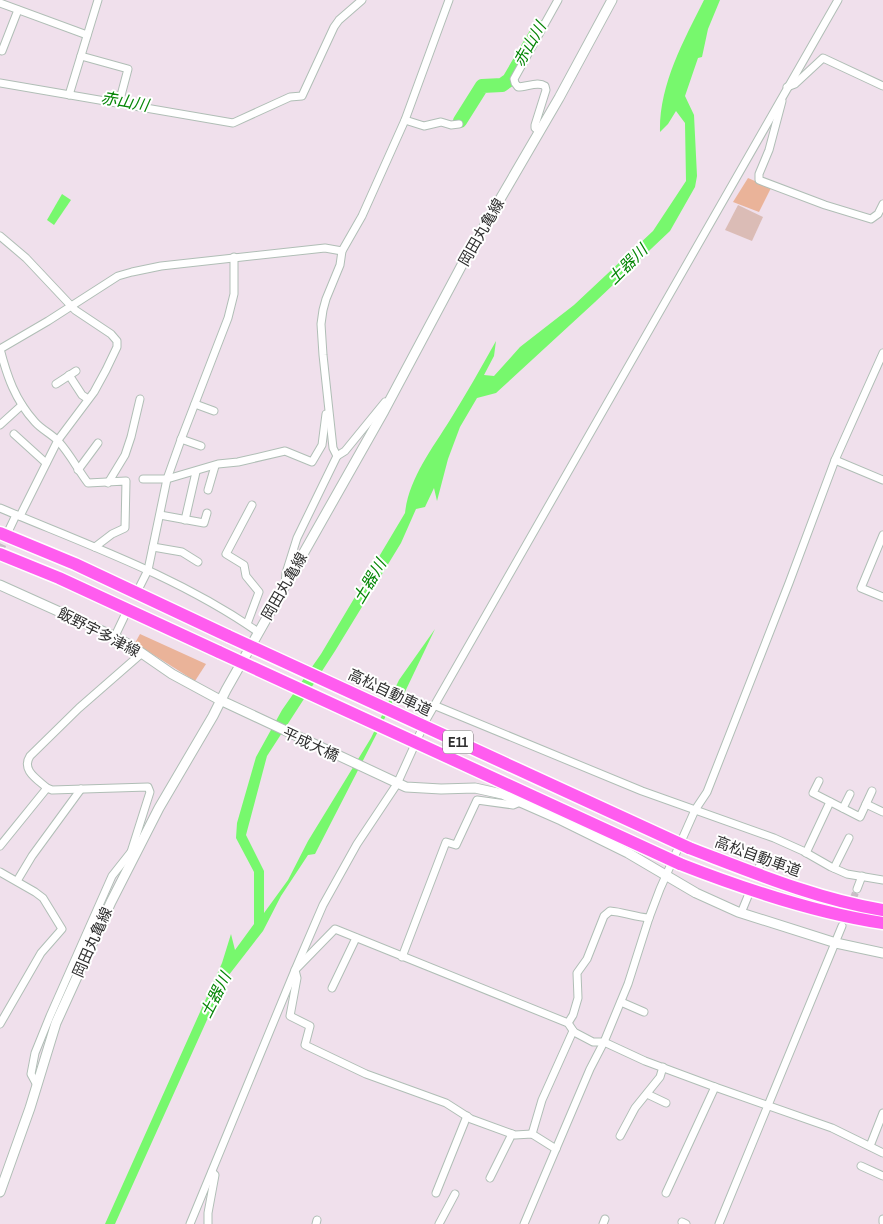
<svg xmlns="http://www.w3.org/2000/svg" width="883" height="1224" font-family="'Archivo Narrow','Noto Sans JP',sans-serif">
	<rect width="100%" height="100%" fill="#f0e0ec"/>
	<g fill="#eab399">
		<polygon points="748,178 771,188 759,212 733,202"/>
		<polygon points="140,634 206,664 195,681 135,643"/>
	</g>
	<polygon fill="#dbbcb6" points="738,205 763,217 752,241 725,230"/>
	<g fill="#77f86d">
		<path d="M704 0H720L708 29 702 57 698 58 685 96 694 115 697 176 695 187 670 231 595 302 496 393 477 398 460 427 448 459 437 501 434 488 425 507 416 509 401 543 335 651 267 756 246 835 264 871V913L288 880 308 841 371 738 399 680 435 629 403 696 393 702 315 854 308 855 281 896 263 931 225 980 115 1224H105L222 963 231 934 235 950 254 924V872L236 838 237 823 256 757 282 710 321 654 405 513C409 478 432 449 450 420 466 394 481 368 496 341L494 356 484 375 494 376 520 347 574 305 653 231 686 181 685 123 676 111 668 124 660 132C659 85 683 42 704 0Z"/>
		<polygon points="62,194 71,200 54,225 47,220"/>
	</g>
	<g fill="none" stroke-linecap="round" stroke-linejoin="round">
		<polyline stroke="#77f86d" stroke-width="14" points="460,121 482,86 502,85 509,80 540,27"/>
		<g stroke="#c9bcc6" stroke-width="7" stroke-dasharray="7 3.5" stroke-linecap="butt">
			<polyline points="0,551 8,533"/>
			<polyline points="845,919 857,889"/>
		</g>
		<g stroke="#b0beb6" stroke-width="9">
			<g id="minor">
				<polyline points="0,3 87,35"/>
				<polyline points="2,51 18,10"/>
				<polyline points="81,56 128,69 119,103"/>
				<polyline points="0,83 233,123 290,97 302,96 334,27 339,20 362,0"/>
				<polyline points="787,87 795,84 823,58 883,86"/>
				<polyline points="69,95 98,0"/>
				<polyline points="782,101 769,150 759,174 759,180 825,205 871,219 878,214 883,204"/>
				<polyline points="405,120 424,126 441,122 451,125 459,124"/>
				<path d="M539 131 535 128V125L546 90 545 86C538 81 527 87 518 87L515 83 514 79 558 0"/>
				<polyline points="0,236 26,258 75,310 111,334 117,341 117,347 106,370 94,392 58,440 20,516"/>
				<polyline points="0,349 48,321 118,276 132,272 161,266 325,248 342,251"/>
				<path d="M0 349C7 376 15 400 35 422 42 430 52 434 59 442 70 454 78 470 88 483L126 481 125 528 112 534 95 547"/>
				<polyline points="69,375 82,395 88,399"/>
				<polyline points="56,384 76,371"/>
				<polyline points="195,404 214,411"/>
				<polyline points="0,425 22,405"/>
				<polyline points="14,434 46,463"/>
				<polyline points="181,439 201,446"/>
				<polyline points="337,456 345,451 385,402"/>
				<polyline points="835,460 883,480"/>
				<polyline points="78,470 98,443"/>
				<polyline points="143,479 167,479 218,464 238,462 285,451 312,462 322,445 326,414"/>
				<polyline points="108,483 125,455 131,437 140,399"/>
				<polyline points="208,490 215,466"/>
				<path d="M0 508C88 545 179 577 258 632"/>
				<polyline points="160,515 204,523 207,513"/>
				<polyline points="185,520 196,472"/>
				<polyline points="8,532 16,515"/>
				<polyline points="883,535 861,588 883,597"/>
				<polyline points="153,547 182,552 198,562"/>
				<polyline points="285,584 286,573 297,538 337,456 333,448 323,355 321,324 323,310 326,299 340,265 342,251 362,216 405,120 449,0"/>
				<polyline points="139,588 148,570 167,479 182,437 228,318 234,294 234,257"/>
				<polyline points="247,624 259,592 246,576 244,565 226,554 252,505"/>
				<polyline points="115,636 125,615"/>
				<polyline points="436,706 642,791 774,838 803,851 831,867 847,874 883,880"/>
				<polyline points="819,781 813,793 860,817 872,791"/>
				<polyline points="47,788 52,790 148,787 150,792 131,852 133,853"/>
				<polyline points="866,804 883,812"/>
				<polyline points="843,808 850,794"/>
				<path d="M0 846 47 788C37 779 21 770 30 756L79 708 142 653"/>
				<polyline points="806,853 830,802"/>
				<polyline points="759,867 765,855"/>
				<polyline points="834,868 849,838"/>
				<polyline points="0,872 35,892 43,898 62,929 41,953 0,1024"/>
				<polyline points="17,881 32,856 81,789"/>
				<polyline points="857,889 862,876"/>
				<polyline points="741,913 748,896"/>
				<polyline points="402,957 446,842 456,845 477,800 513,805 520,802"/>
				<polyline points="332,988 356,938"/>
				<polyline points="621,1002 644,1012"/>
				<path d="M568 1023 573 1015 578 998 577 973 587 959 604 916 610 911C623 912 635 917 649 918"/>
				<polyline points="37,1085 31,1074 35,1053 50,1016 112,876 131,852"/>
				<polyline points="647,1094 666,1103"/>
				<polyline points="532,1134 542,1100 573,1031"/>
				<polyline points="620,1136 635,1108 660,1077 663,1067"/>
				<polyline points="870,1146 883,1113"/>
				<polyline points="556,1149 532,1134 515,1135 471,1119 446,1103 366,1074 305,1045 310,1026 290,1016 297,978 295,970 335,929 568,1023 574,1032 593,1042 604,1042 645,1061 715,1087 832,1128 883,1153"/>
				<polyline points="861,1166 883,1176"/>
				<polyline points="490,1178 512,1134"/>
				<polyline points="436,1193 467,1116"/>
				<polyline points="666,1193 715,1087"/>
				<polyline points="883,1219 883,1222"/>
				<polyline points="682,1222 686,1224"/>
				<polyline points="190,1224 295,970 323,905 357,844 397,784 426,720 838,0"/>
				<polyline points="208,1224 208,1213 215,1175 212,1172"/>
				<polyline points="316,1224 317,1220"/>
				<polyline points="439,1224 455,1194"/>
				<polyline points="524,1224 590,1069 604,1042 628,984 649,918 660,889 695,810 707,792 789,583 835,460 883,353"/>
				<polyline points="603,1224 605,1219"/>
				<polyline points="719,1224 842,926"/>
			</g>
		</g>
		<g stroke="#b0beb6" stroke-width="11">
			<polyline id="tertiary" points="220,700 406,787 441,789 475,788 502,794 561,820 628,853 696,893 738,912 836,943 883,953"/>
		</g>
		<g stroke="#b0beb6" stroke-width="11">
			<g id="secondary">
				<polyline points="0,585 111,635 130,645 172,674 220,700"/>
				<polyline points="0,1192 30,1108 56,1023 111,902 159,808 213,716 226,690 384,411 464,261 559,98 612,0"/>
			</g>
		</g>
		<g stroke="#fff" stroke-width="15">
			<g id="motorway">
				<polyline points="0,533 75,564 228,636"/>
				<polyline points="0,554 59,578 219,652"/>
				<path d="M689 848C752 872 816 899 883 910"/>
				<path d="M680 864C744 889 815 913 883 923"/>
			</g>
		</g>
		<use href="#minor" stroke="#fff" stroke-width="7"/>
		<use href="#tertiary" stroke="#fff" stroke-width="9"/>
		<use href="#secondary" stroke="#fff" stroke-width="9"/>
		<use href="#motorway" stroke="#ff5cef" stroke-width="12"/>
		<g stroke="#fff" stroke-width="15" stroke-linecap="butt">
			<g id="motorway-bridge">
				<polyline points="228,636 689,848"/>
				<polyline points="219,652 680,864"/>
			</g>
		</g>
		<use href="#motorway-bridge" stroke="#ff5cef" stroke-width="12"/>
	</g>
	<g text-anchor="middle" dominant-baseline="central" stroke-width="4" stroke-linejoin="round" paint-order="stroke">
		<rect fill="#fff" stroke="#6d6d6d" stroke-width="1" x="443" y="730.5" width="30" height="23" rx="4"/>
		<g font-size="14" font-weight="bold" fill="#2e2e2e">
			<text x="458" y="742">E11</text>
		</g>
		<g font-size="15" fill="#2e2e2e" stroke="#fff">
			<text transform="translate(481 232) rotate(-60)">岡田丸亀線</text>
			<text transform="translate(284 586) rotate(-60)">岡田丸亀線</text>
			<text transform="translate(99 632) rotate(27)">飯野宇多津線</text>
			<text transform="translate(390 692) rotate(25)">高松自動車道</text>
			<text transform="translate(311 744) rotate(25)">平成大橋</text>
			<text transform="translate(758 856) rotate(20)">高松自動車道</text>
			<text transform="translate(92 942) rotate(-66)">岡田丸亀線</text>
		</g>
		<g font-size="16" font-style="italic" fill="#068607" stroke="#fff">
			<text transform="translate(529 44) rotate(-60)">赤山川</text>
			<text transform="translate(125 101) rotate(10)">赤山川</text>
			<text transform="translate(627 264) rotate(-45)">土器川</text>
			<text transform="translate(369 581) rotate(-59)">土器川</text>
			<text transform="translate(215 995) rotate(-63)">土器川</text>
		</g>
	</g>
</svg>
